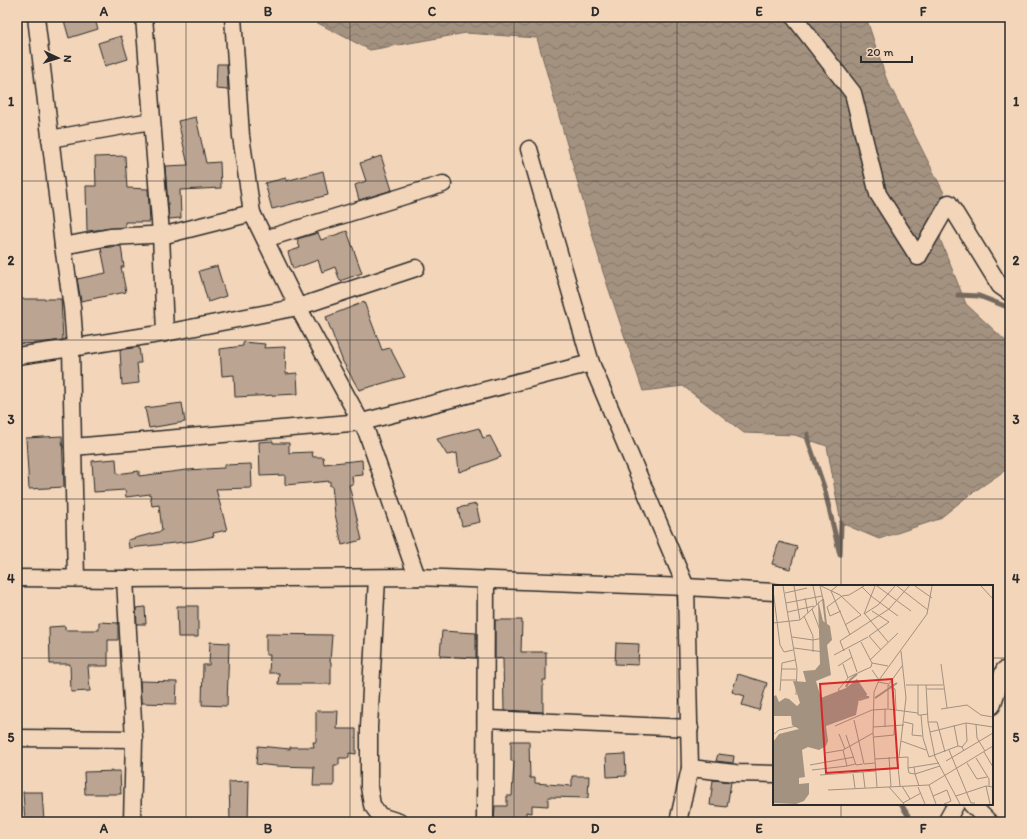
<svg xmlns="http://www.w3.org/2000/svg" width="1027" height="839" font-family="Itim,sans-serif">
	<defs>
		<pattern id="water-waves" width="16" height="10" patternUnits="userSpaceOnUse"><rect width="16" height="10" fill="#a49280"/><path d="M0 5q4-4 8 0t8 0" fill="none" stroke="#867769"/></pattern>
	</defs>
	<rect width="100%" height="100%" fill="#f3d5b9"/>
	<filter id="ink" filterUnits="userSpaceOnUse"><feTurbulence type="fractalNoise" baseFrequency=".025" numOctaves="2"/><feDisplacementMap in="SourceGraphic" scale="8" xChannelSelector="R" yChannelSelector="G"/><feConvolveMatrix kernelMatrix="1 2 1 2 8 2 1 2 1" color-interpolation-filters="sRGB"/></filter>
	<g filter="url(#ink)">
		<polygon fill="url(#water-waves)" stroke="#74695e" points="308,17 866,17 886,78 949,203 940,239 966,304 1010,345 1010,467 969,495 939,519 879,539 841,523 827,446 795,435 744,433 683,386 643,391 603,272 537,38 466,33 370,50 310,19"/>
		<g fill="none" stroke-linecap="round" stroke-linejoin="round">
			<g stroke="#74695e" stroke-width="5">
				<polyline points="958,295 979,296 1010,308"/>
				<polyline points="808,434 808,440 824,487 840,555 841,523"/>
				<polyline points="901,804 912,822"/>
			</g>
		</g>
		<g fill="#bba592" stroke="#2b2b2b">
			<polygon points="63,17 94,17 98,29 69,38"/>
			<polygon points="121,36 128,59 105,66 98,43"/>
			<polygon points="217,64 227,64 228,90 216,89"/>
			<polygon points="196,117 206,163 220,162 221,188 180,190 181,218 169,219 165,166 188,165 178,121"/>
			<polygon points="125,156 127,188 148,189 150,222 125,222 125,227 87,231 86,186 96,186 95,157"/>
			<polygon points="381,156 392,190 359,200 355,185 366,181 360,163"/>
			<polygon points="323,171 328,195 272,209 265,183 286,178 286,181"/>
			<polygon points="347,231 362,273 340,281 335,267 322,272 318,260 293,269 288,252 300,248 297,239 318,233 321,240"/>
			<polygon points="121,246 124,267 121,267 126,292 81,301 77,279 106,273 101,248"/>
			<polygon points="217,266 226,296 208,302 199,271"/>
			<polygon points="17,299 61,299 63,340 39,343 17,344"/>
			<polygon points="364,302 382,350 390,348 405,377 359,390 343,362 326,317"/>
			<polygon points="243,342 265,344 264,348 285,347 286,374 297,373 298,394 235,397 234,375 222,376 220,349 243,346"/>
			<polygon points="139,347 141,363 137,363 139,383 122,385 120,350"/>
			<polygon points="182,403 185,422 149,428 145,408"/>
			<polygon points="479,428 483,438 490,436 501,457 459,472 457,453 447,455 437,439"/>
			<polygon points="62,436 64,487 29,489 26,438"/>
			<polygon points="273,441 273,443 289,443 289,453 312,452 313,457 323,457 324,464 362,460 363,475 352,476 353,484 349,485 362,540 342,545 335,514 332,486 330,486 330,481 285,485 285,475 260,476 259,442"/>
			<polygon points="116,459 117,474 139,471 139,476 187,470 224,468 224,465 251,464 252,488 216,489 227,530 213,533 214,536 193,541 129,548 128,540 162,531 159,505 152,506 150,494 126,497 125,490 94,492 92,461"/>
			<polygon points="476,504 480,522 462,526 458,508"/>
			<polygon points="779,542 797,547 790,569 772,564"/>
			<polygon points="177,606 198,606 198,637 178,637"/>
			<polygon points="145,607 146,624 137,624 136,608"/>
			<polygon points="495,620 522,620 521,652 546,652 546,680 543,680 543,712 504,710 503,658 495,659"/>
			<polygon points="99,622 118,623 118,640 108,640 108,666 88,666 90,691 71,692 70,664 50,664 49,627 65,626 65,630 99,630"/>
			<polygon points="442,631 476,633 476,658 440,656"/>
			<polygon points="266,634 332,635 330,662 331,662 331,684 278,684 279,673 269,673 270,655 266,655"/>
			<polygon points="210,642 229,643 227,706 202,705 203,665 209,665"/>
			<polygon points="616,643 639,644 638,665 615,664"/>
			<polygon points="738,674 767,683 759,710 742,705 745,696 732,692"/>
			<polygon points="140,681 177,682 176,704 141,703"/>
			<polygon points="316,711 338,711 337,729 356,729 356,754 349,753 349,758 339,758 339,765 334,765 334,786 313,786 314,767 275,766 256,764 258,746 290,749 290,747 314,747 313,742 316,742"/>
			<polygon points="511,741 529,741 530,778 535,778 535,783 572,786 572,776 589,776 588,798 548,797 548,806 532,805 532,813 526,812 526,822 494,822 495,806 507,806 507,796 512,796 514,761 511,761"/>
			<polygon points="625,754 626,776 607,777 606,755"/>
			<polygon points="718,754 734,756 733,763 716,761"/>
			<polygon points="120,771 121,794 85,794 84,772"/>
			<polygon points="713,780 731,782 727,807 710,805"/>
			<polygon points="249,781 248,822 230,822 229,782"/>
			<polygon points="23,792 42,792 44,822 25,822"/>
		</g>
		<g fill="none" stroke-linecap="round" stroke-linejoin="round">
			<g stroke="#2b2b2b" stroke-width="19">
				<g id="minor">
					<polyline points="36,17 63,246"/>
					<polyline points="144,17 161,234 165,333"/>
					<polyline points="233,17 241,136 252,213"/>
					<polyline points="794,17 853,93 878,194 918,257 949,203 1000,286 1010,293"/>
					<polyline points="50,139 151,121"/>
					<polyline points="529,149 591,363 686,587 690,768 678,822"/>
					<polyline points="265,239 443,184"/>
					<polyline points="75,347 72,307 63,246 110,237 169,234 252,213 298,307 367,433 417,577"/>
					<polyline points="17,356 71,348"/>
					<polyline points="73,447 71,348 165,333 298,307 416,268"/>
					<polyline points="17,578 125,579 417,577 686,587 774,592"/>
					<polyline points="76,578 73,447 362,422 591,363"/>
					<polyline points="377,578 369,727 369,787 372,805 380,816 399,822"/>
					<polyline points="125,579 134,739 132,822"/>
					<polyline points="992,706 1004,670"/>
					<polyline points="486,719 690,728"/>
					<polyline points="17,738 134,739"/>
					<polyline points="690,768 735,773 774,774"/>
					<polyline points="971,804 989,822"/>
					<polyline points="485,822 486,580"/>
					<polyline points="946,822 956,804"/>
				</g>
			</g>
			<use href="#minor" stroke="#f3d5b9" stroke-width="16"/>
		</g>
	</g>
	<path fill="none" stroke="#2b2b2b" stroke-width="1" stroke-opacity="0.55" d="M186 17V822M350 17V822M514 17V822M677 17V822M841 17V586M17 181H1010M17 340H1010M17 499H1010M17 658H774M992 658H1010M841 804V822"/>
	<g transform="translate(773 585)">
		<rect width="220" height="220" fill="#f3d5b9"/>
		<path d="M45 15 50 36 57 41 59 55 54 60 58 90 43 96 48 113 73 103 84 94 94 109 93 112 86 114 83 130 53 141 55 156 53 161 46 165 35 162 29 165 32 192 26 193V199L36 198V209L31 216 23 219 0 218V157L6 149 26 144 19 140 18 131H0V112L3 110 6 117 12 113 16 114 24 121 27 118 20 96 33 97 30 86 42 85 47 79Z" fill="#a49280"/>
		<path fill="none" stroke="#a49280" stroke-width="2" d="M50 14 53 39M73 102 77 95 84 89M102 113 124 98M86 115 96 112H93"/>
		<path fill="none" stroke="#a39180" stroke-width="1" d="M10 1 24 84 23 110M21 1 27 35M40 1 44 20M48 1 67 10 88 30M64 1 58 6 77 50M102 1 98 11 125 31M104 1 138 26M124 1 155 25M142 1 159 13M208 1 220 14M89 2 98 11 91 29 105 20 122 1M0 5 7 60 11 67 20 65M12 8 34 3M32 13 35 28M13 18 49 11M68 26 57 31 54 22 69 11 76 10 91 1M99 26 116 37 96 51 108 65M15 27 41 21M92 29 115 57M31 31 40 51V67M0 38 27 35 50 14 47 1M72 40 88 30M19 52 40 55 50 53 39 24M88 57 99 78 115 81M21 63 51 67M76 64 84 87M71 66 67 56 116 24 136 1M61 70 95 52M97 75 125 48M70 79 75 93M168 79 174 123M65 81 79 72M9 84H23M99 85 106 95M8 95H24M105 97 116 99 129 81M133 100H153L155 137 162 172 187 219M145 100V130H148M153 100H170M154 104H171M7 106 9 78 22 75M115 123V100L122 104 123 125M112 124V142M168 124 194 120 208 130 220 132M155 129 148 130 150 153 156 172 185 161 189 162 191 166M81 135 91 179 102 178M131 137 140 139 139 150 149 151M155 137H164L172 167M203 139 204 153 212 166M181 140 185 161M62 141 99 125 115 124 145 128M100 142 131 140M157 147 193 138 220 142M66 149 72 164M0 150 6 145 32 139 56 114 69 107 65 105 76 92 98 82 99 78M73 150 83 180 90 179M101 152 121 150 122 125M128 156 153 165M189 162 194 156 193 138M176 165 198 218H202M211 167 220 182M52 168 70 165M116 172 118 202M124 172 127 201M126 172 133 113 128 66M203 173 216 194V201M102 174 135 172V183L166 178M173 176 220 148M194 178 204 194 214 192M82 179 74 181 70 165 100 148M37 180 81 172M141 182 142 189 167 181M135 183 136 188 142 189 146 201M39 185 74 181M90 187 92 203M80 189 82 203M47 190 103 186M156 200 163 219M129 201 137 214M213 201 217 219M104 202 100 148 101 107 106 95 154 29 159 1M116 202 131 219M145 202 152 219M55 205 156 200 220 161M160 211 174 205 178 216 171 219M183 211 213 201 220 202M130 218 148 208"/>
		<path fill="#d62828" fill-opacity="0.15" stroke="#d62828" stroke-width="2" d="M119 94 125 183 53 188 47 99Z"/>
		<rect width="220" height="220" fill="none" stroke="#2b2b2b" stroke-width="2"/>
	</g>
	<rect width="1027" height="839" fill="none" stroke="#f3d5b9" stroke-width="44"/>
	<g transform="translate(58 58) rotate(94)" stroke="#f3d5b9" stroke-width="3" paint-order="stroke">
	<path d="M0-3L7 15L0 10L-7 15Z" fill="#2b2b2b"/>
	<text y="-6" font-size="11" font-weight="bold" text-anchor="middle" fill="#2b2b2b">N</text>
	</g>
	<path d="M861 56v6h51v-6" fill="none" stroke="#2b2b2b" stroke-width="2"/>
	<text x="867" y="56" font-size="12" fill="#2b2b2b" stroke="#f3d5b9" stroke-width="3" paint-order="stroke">20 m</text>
	<rect x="22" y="22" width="983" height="795" fill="none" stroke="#2b2b2b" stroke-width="1.5"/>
	<g font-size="13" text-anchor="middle" font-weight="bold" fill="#2b2b2b">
		<text x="104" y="16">A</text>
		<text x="268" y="16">B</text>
		<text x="432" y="16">C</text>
		<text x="595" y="16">D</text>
		<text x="759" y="16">E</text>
		<text x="923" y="16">F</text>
		<text x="11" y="106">1</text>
		<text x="1016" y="106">1</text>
		<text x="11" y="265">2</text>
		<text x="1016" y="265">2</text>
		<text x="11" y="424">3</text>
		<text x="1016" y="424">3</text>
		<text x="11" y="583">4</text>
		<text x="1016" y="583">4</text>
		<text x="11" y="742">5</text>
		<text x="1016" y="742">5</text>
		<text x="104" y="833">A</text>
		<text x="268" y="833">B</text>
		<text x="432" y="833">C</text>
		<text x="595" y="833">D</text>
		<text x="759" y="833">E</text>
		<text x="923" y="833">F</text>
	</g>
</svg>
